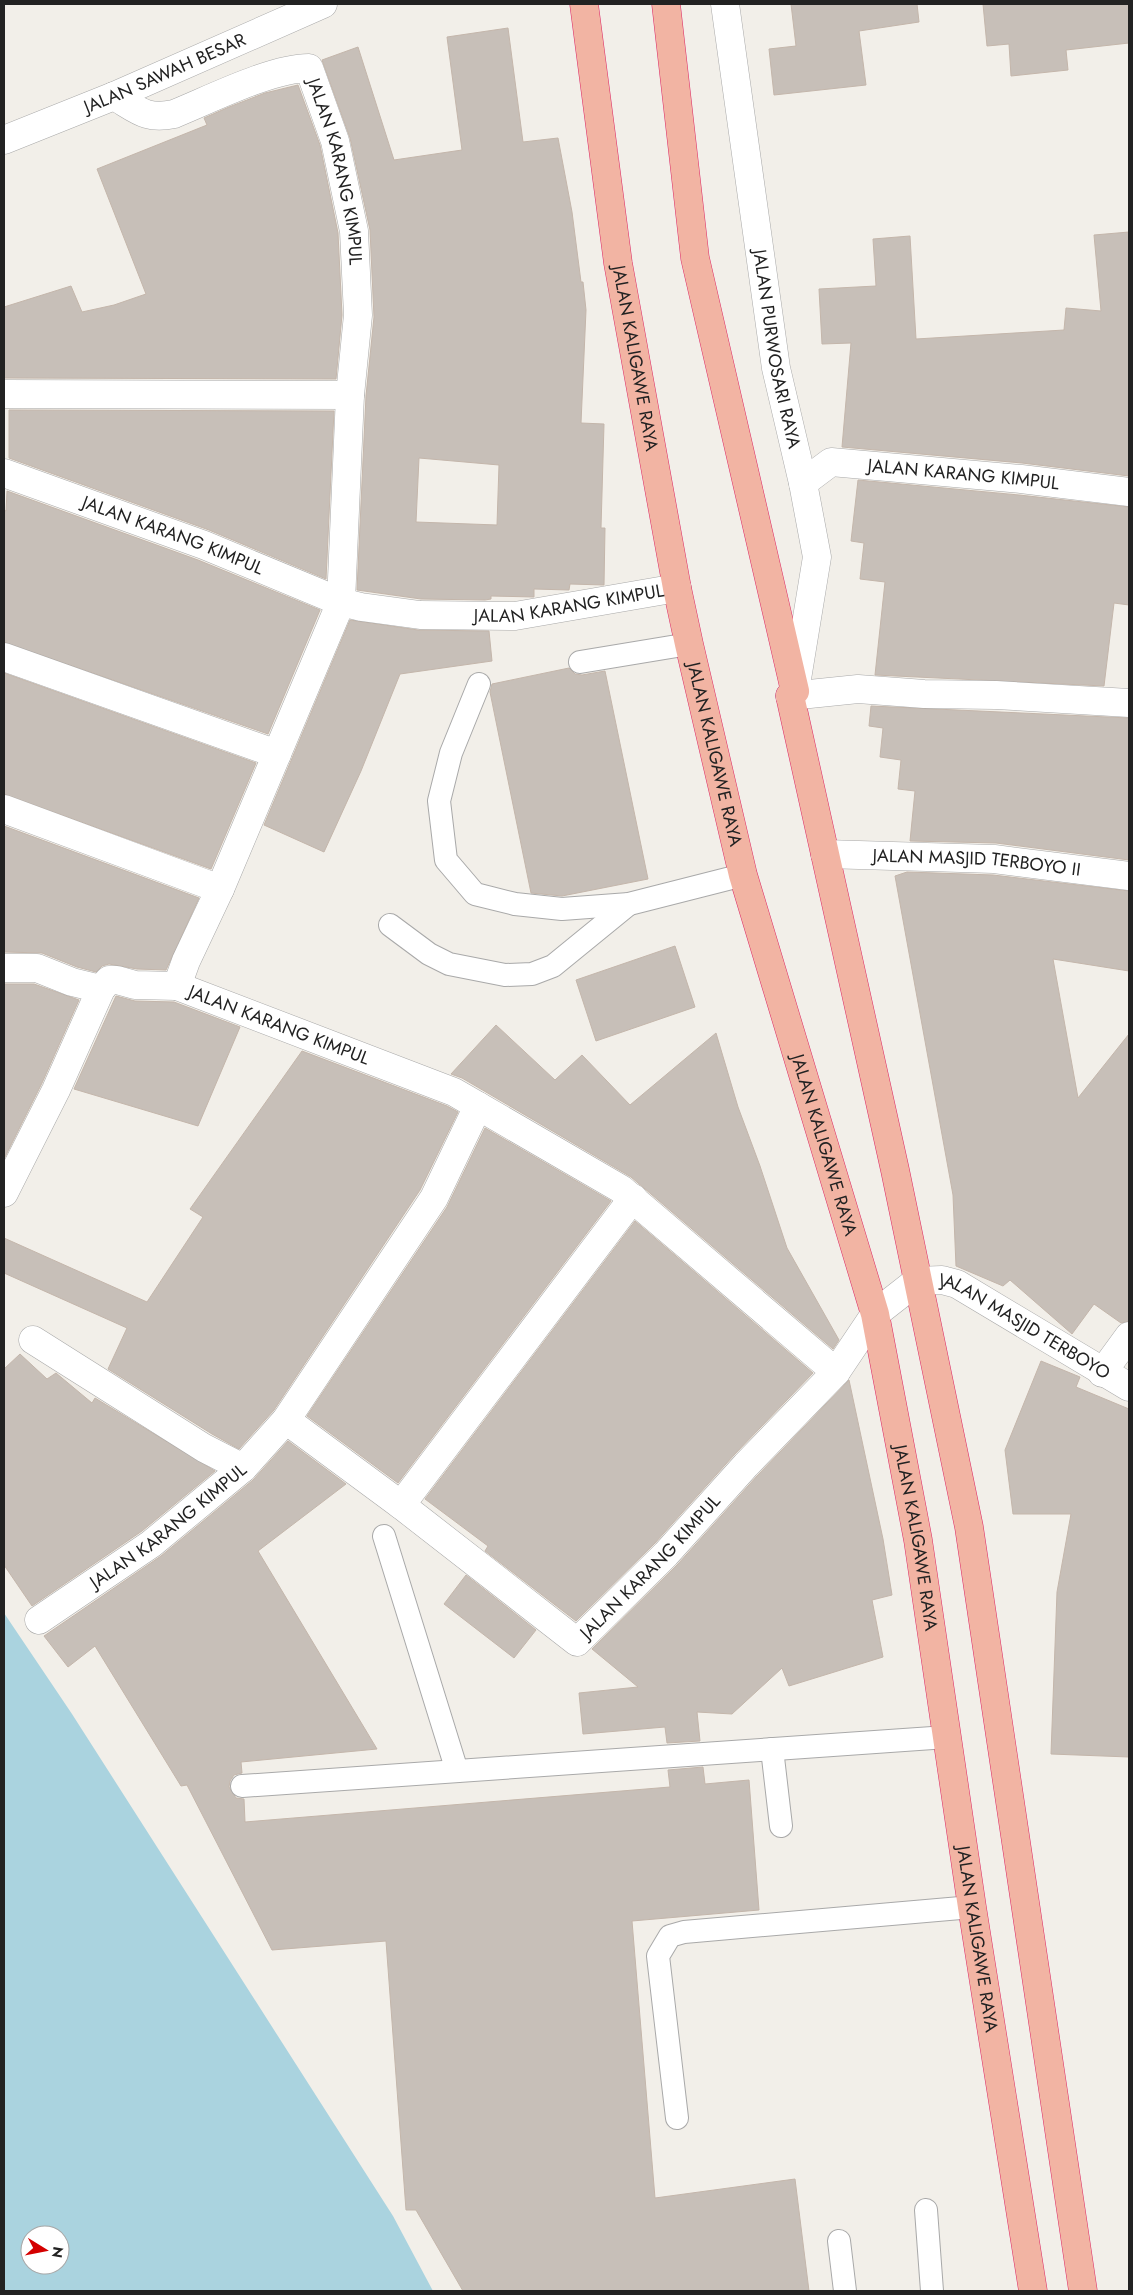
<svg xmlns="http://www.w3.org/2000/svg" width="1133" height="2295" font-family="Jost,sans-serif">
	<rect width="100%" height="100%" fill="#f2efe9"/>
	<path fill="#aad3df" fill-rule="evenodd" d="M4 1613 72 1714 393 2216 433 2291H4ZM30 2235H60V2265H30Z"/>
	<g fill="#c7bfb8" stroke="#c4b6ab" fill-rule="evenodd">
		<polygon points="791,4 917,4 919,22 859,31 866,85 774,95 769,49 796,46"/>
		<polygon points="983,4 1129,4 1129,43 1066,50 1068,70 1011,76 1009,44 987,46"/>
		<path d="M508 28 523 142 558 138 572 212 581 282H583L586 310 581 423 604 424 601 528H605L604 585 570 584 569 590 534 589V597L491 596V599L485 600 421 599 357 590 366 396 374 317 370 230 350 138 322 60 358 47 394 160 462 150 447 37ZM419 458 499 465 497 525 416 522Z"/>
		<polygon points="298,85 320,145 338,233 342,315 336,379 4,378 4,307 71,286 82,312 114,305 146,294 97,169 207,125 204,118 229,107 265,93"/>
		<polygon points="1129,232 1129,476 1022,463 842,447 851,343 822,344 819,289 876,286 873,239 910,236 916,339 1064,330 1066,308 1101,311 1094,235"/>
		<polygon points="9,410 334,411 326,579 209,530 9,458"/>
		<polygon points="858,480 1019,495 1129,507 1129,605 1114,603 1104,686 875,675 885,582 860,579 864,543 851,541"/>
		<polygon points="7,491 198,560 320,610 268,734 4,642 4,510 6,511"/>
		<polygon points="350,620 418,630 489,631 492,661 400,674 361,771 324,852 264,825"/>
		<polygon points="569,668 575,674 582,675 605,671 648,879 562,896 531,893 490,692 492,684"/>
		<polygon points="4,673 256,763 211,869 4,794"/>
		<polygon points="871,706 1129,718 1129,860 996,843 910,841 915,791 898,789 901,760 880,757 883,728 869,726"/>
		<polygon points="4,826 199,898 166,970 137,969 109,964 102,966 96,972 77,967 42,953 4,952"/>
		<polygon points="907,872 993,875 1129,891 1129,971 1053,959 1078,1098 1129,1034 1129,1321 1121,1323 1094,1304 1072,1334 1010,1280 1003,1286 956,1266 953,1195 895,876"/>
		<polygon points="675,946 695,1007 596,1041 576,980"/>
		<polygon points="4,984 34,984 79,1000 42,1083 4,1159"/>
		<polygon points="116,996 135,1001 174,1002 240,1027 198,1126 74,1089"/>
		<polygon points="496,1025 555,1080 582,1055 630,1105 716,1033 738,1107 760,1166 787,1248 839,1340 833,1349 631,1177 462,1078 451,1074"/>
		<polygon points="302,1051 447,1106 458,1112 420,1190 274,1410 239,1449 212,1434 108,1369 127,1328 4,1273 4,1238 147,1302 203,1217 190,1209"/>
		<polygon points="485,1128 611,1201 398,1483 307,1416 447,1207"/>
		<polygon points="635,1221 813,1373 734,1455 655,1543 576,1621 485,1551 488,1546 425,1499"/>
		<polygon points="20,1354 47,1379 56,1373 92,1403 95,1398 215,1471 142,1531 32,1606 4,1565 4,1369"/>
		<polygon points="1041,1361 1080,1377 1076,1387 1129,1409 1129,1757 1051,1754 1057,1592 1071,1514 1013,1514 1005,1450"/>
		<polygon points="849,1380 883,1539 892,1595 872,1600 883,1657 789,1686 782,1668 732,1714 697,1712 700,1741 667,1743 665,1727 583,1734 579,1693 638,1687 592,1649 678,1564 757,1476"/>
		<polygon points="288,1441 346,1484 258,1551 377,1749 241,1762 242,1773 234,1775 230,1781 229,1787 236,1798 244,1799 245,1822 670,1787 668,1770 703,1767 705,1784 749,1780 759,1910 632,1921 655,2198 795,2179 809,2291 463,2291 416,2210 406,2210 386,1941 272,1950 187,1785 181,1786 95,1646 68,1667 44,1636 161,1556 253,1480"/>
		<polygon points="466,1575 536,1630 514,1658 444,1604"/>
	</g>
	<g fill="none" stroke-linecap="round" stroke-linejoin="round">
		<g stroke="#a9a9a9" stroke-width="24">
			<g id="service">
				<polyline points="580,662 689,644"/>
				<polyline points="479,684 451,753 439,801 446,860 475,894 515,904 562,909 629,904 743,875"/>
				<polyline points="390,925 429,954 449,964 505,975 532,974 553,966 629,904"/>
				<polyline points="384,1536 457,1771"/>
				<polyline points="772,1749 781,1826"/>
				<polyline points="242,1786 947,1737"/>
				<polyline points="677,2118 658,1956 670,1936 684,1932 972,1907"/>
				<polyline points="926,2210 932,2291"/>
				<polyline points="839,2241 845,2291"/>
			</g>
		</g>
		<g stroke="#a9a9a9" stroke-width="29">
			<g id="minor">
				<path id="s1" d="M725 4 776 368 803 483 817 557 795 691"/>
				<path id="s2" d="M114 96C138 110 146 120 174 114 211 99 272 68 309 68L335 141 354 231 358 315 350 395 341 602 220 889 186 961 177 986"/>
				<polyline points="4,394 350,395"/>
				<path id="s3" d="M4 473 204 545 341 602 361 607 420 615 515 616 677 588"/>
				<path id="s4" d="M803 483 831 462 1021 479 1129 492"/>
				<polyline points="4,657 277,754"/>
				<polyline points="790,696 858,689 924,694 996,695 1129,703"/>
				<polyline points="4,809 220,889"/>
				<path id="s5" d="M825 854 994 859 1129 876"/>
				<polyline points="4,968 37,968 72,982 101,989"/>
				<path id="s6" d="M4 1193 56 1090 101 989 109 980H117L135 985 177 986 454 1092 621 1189 836 1372 875 1314 917 1281 942 1280 957 1284 1129 1387"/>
				<polyline points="33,1340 204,1448 243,1468"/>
				<polyline points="1102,1373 1129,1336"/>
				<path id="s7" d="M286 1420 401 1505 577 1642 666 1554 746 1465 836 1372"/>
				<polyline points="401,1505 633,1198"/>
				<path id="s8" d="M39 1620 151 1544 243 1468 286 1420 434 1198 478 1106"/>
			</g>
		</g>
		<g stroke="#a9a9a9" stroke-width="29">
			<g id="tertiary">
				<path id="s9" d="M4 140 114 96 323 4"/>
			</g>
		</g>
		<g stroke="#dc2a67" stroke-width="29">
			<g id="trunk">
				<path id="s10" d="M584 4 618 263 677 588 689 644 743 875 875 1314 918 1540 972 1907 1033 2291"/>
				<polyline points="666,4 695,258 795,691 790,696 895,1170 969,1527 1083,2291"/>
			</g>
		</g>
		<use href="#service" stroke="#fff" stroke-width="22"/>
		<use href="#minor" stroke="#fff" stroke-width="28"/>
		<use href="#tertiary" stroke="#fff" stroke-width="28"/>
		<use href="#trunk" stroke="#f2b4a3" stroke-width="28"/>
	</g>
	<g text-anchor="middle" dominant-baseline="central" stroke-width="4.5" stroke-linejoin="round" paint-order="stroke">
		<g font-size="18" fill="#222" stroke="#fff">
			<text stroke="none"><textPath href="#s9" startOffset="174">JALAN SAWAH BESAR</textPath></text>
			<text stroke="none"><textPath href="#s2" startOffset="316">JALAN KARANG KIMPUL</textPath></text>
			<text stroke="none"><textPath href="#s1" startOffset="349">JALAN PURWOSARI RAYA</textPath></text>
			<text stroke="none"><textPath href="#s10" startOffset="358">JALAN KALIGAWE RAYA</textPath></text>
			<text stroke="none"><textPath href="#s4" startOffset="168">JALAN KARANG KIMPUL</textPath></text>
			<text stroke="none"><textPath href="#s3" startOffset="180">JALAN KARANG KIMPUL</textPath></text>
			<text stroke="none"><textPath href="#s3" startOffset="591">JALAN KARANG KIMPUL</textPath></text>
			<text stroke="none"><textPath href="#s10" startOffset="762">JALAN KALIGAWE RAYA</textPath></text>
			<text stroke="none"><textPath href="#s5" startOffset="152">JALAN MASJID TERBOYO II</textPath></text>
			<text stroke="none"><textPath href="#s6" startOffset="416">JALAN KARANG KIMPUL</textPath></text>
			<text stroke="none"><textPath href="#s10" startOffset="1168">JALAN KALIGAWE RAYA</textPath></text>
			<text stroke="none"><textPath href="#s6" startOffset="1322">JALAN MASJID TERBOYO</textPath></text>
			<text stroke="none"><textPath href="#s8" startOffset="160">JALAN KARANG KIMPUL</textPath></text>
			<text stroke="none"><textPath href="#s10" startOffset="1572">JALAN KALIGAWE RAYA</textPath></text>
			<text stroke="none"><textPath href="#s7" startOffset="471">JALAN KARANG KIMPUL</textPath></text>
			<text stroke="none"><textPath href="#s10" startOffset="1978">JALAN KALIGAWE RAYA</textPath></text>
		</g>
	</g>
	<rect width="1133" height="2295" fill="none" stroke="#222222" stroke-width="10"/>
	<g transform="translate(45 2250) rotate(100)"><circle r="24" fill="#ffffff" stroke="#a7a7a7"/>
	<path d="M0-4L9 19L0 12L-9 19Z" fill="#d40000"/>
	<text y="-8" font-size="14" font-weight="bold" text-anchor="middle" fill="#222222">N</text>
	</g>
</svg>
